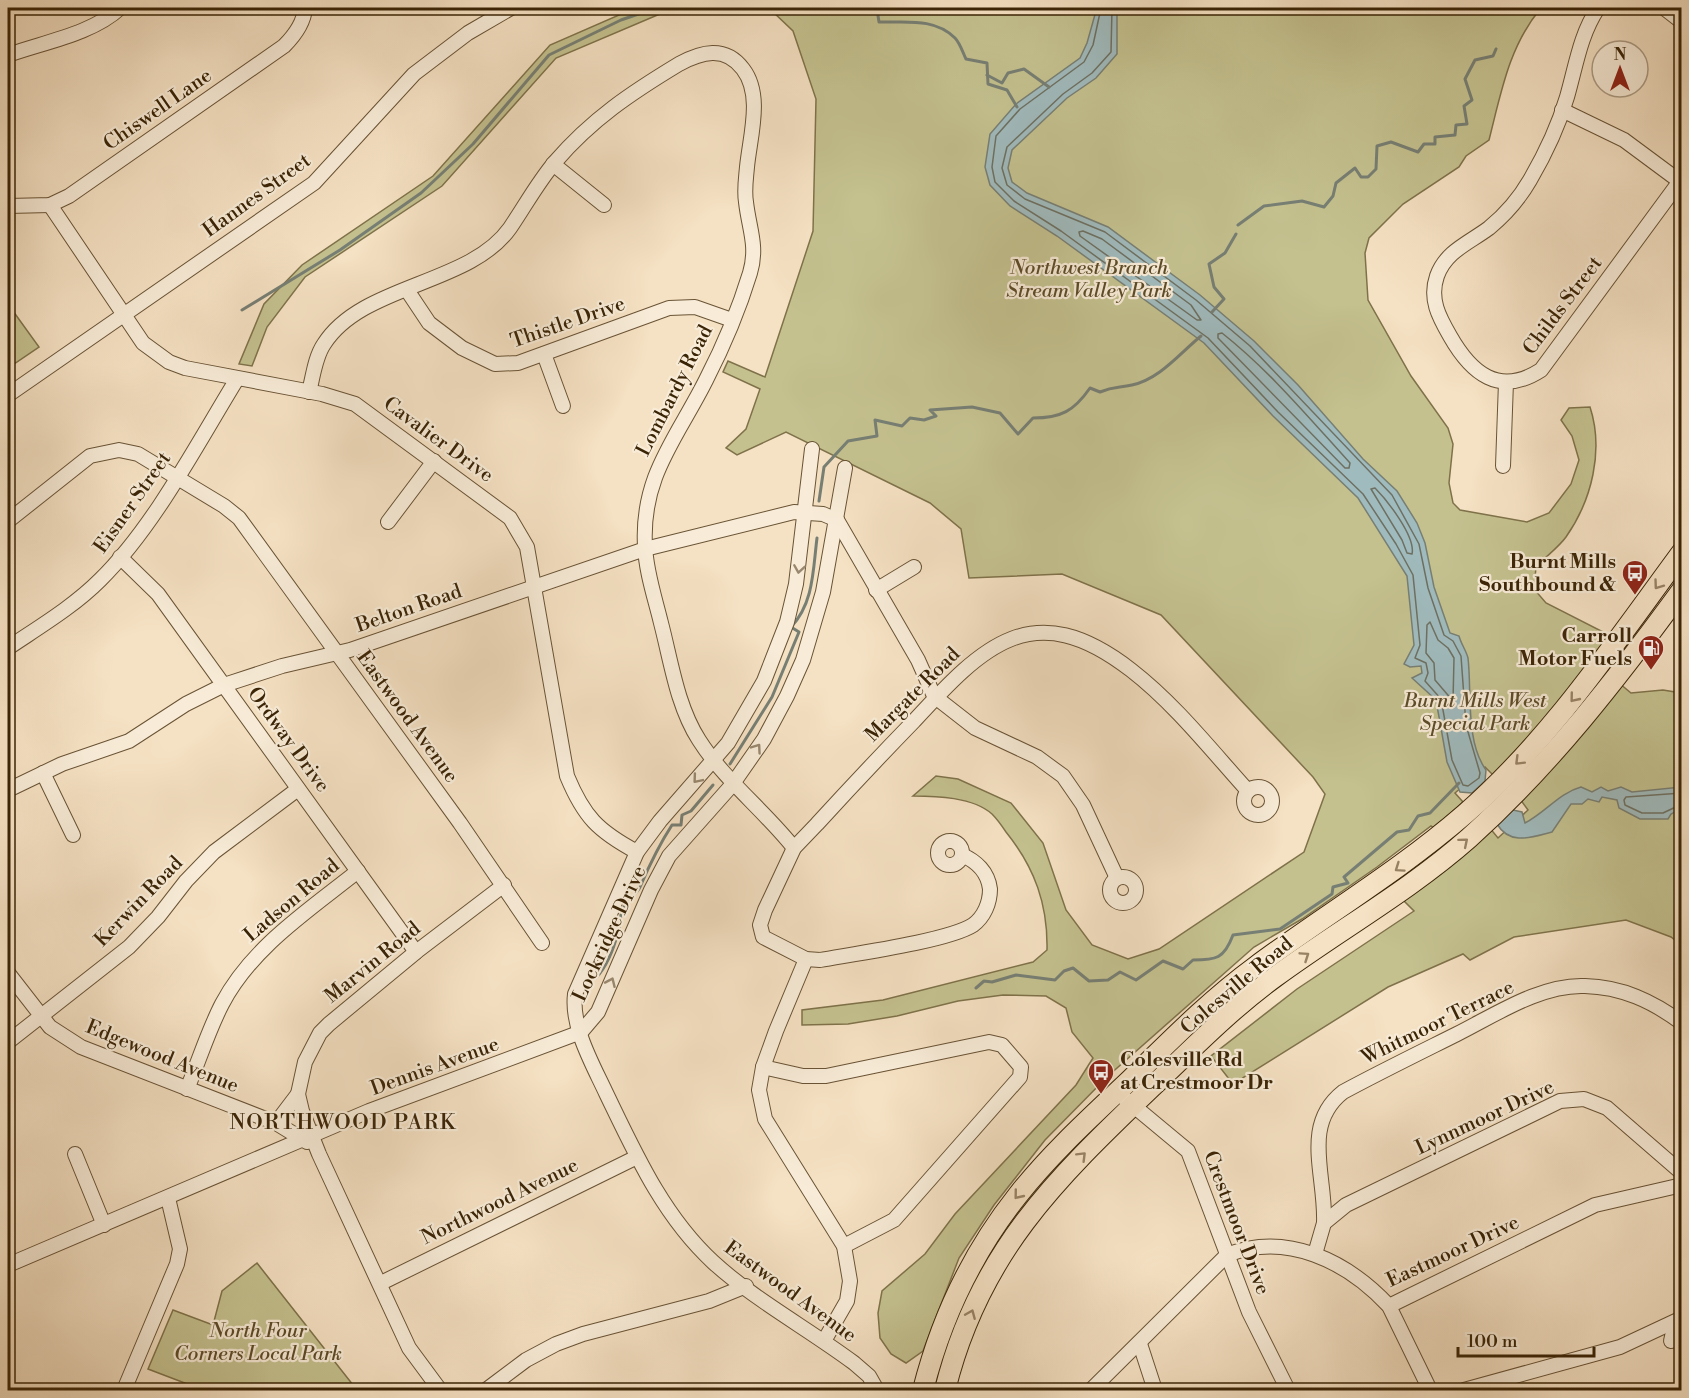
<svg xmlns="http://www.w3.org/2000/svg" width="1689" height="1398" font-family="'Libre Bodoni',serif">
	<rect width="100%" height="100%" fill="#f5e1c3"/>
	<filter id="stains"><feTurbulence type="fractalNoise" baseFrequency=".00333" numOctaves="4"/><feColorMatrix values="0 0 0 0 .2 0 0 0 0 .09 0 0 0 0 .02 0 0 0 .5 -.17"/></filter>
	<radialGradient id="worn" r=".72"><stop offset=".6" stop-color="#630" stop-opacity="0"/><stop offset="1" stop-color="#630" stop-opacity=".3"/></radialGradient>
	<g fill="#c4c18f" stroke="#7f724a" stroke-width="1.5">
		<polygon points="635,8 674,8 556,58 442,186 305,277 267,327 252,366 239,364 264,304 302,265 433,176 550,45"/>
		<path d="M756 8H1541C1509 46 1501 93 1489 140L1466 156 1459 167 1403 204 1369 238 1365 253 1368 300 1411 376 1448 428 1453 444 1449 483 1453 503 1460 510 1527 522 1549 513 1571 484 1579 460 1572 436 1561 420 1569 408 1590 407C1604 450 1592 500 1566 537 1558 548 1545 557 1536 567L1534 589 1546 603 1611 636 1553 710 1493 775 1485 767 1455 793 1463 802 1434 828 1431 826 1377 867 1302 919 1254 947 1108 1076 1045 1140 994 1205 959 1258 923 1351 906 1363 891 1354 880 1338 878 1313 882 1291 925 1254 955 1214 1076 1085 1093 1058 1072 1032 1066 1008 1046 996 1003 995 958 1001 897 1016 848 1024 802 1025V1010L883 1000 1033 962 1047 950C1048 905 1035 868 1006 832 1002 826 997 819 992 814 973 797 936 796 913 796L936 776 958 779 1011 803 1043 843 1066 910 1092 945 1128 959 1159 949 1304 852 1325 794 1313 777 1161 615 1062 574 969 578 961 529 930 503 786 432 737 455 726 448 746 429 760 389 723 372 728 361 765 377 813 231 816 99 793 31 772 11Z"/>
		<polygon points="8,310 13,311 39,347 8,368"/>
		<polygon points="1619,683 1631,693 1663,690 1681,693 1681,945 1671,937 1626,920 1514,937 1470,960 1463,954 1388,987 1233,1084 1211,1056 1297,989 1414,911 1403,900 1489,827 1498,838 1528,810 1520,799"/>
		<polygon points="257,1263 264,1272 357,1390 203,1390 148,1369 173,1310 213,1325 222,1291"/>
	</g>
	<g fill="#a0bbbe" stroke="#777f74" stroke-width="1.5">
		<path d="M1093 8H1117V54L1096 78 1067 98 1012 150 1008 168 1012 182 1027 193 1108 227 1200 295 1254 341 1298 385 1363 459 1397 491 1417 523 1425 543 1434 587 1450 633 1459 636C1461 644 1466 650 1468 658 1472 691 1465 741 1486 770L1485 781 1472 793 1460 792 1447 762 1436 700 1412 678 1422 673 1421 666 1410 667 1404 664 1414 645 1407 576 1358 498 1273 416 1204 343 1057 236 1010 206 990 185 985 167 990 134 1016 104 1080 58 1087 43 1096 11Z"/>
		<path d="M1581 787 1592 792 1601 787 1608 791 1621 787 1632 792 1681 787V809L1671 814 1668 819H1640L1619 808 1617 800 1602 797 1599 802 1588 799 1582 804H1571L1552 832C1532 837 1510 846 1497 824L1513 810 1522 812 1525 823C1546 812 1559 793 1581 787Z"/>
	</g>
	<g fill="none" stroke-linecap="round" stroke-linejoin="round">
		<g stroke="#6d7062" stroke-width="1.5">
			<polyline points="1101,8 1093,45 1084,62 1020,109 996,136 992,167 995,182 1014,201 1061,231 1208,338 1278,412 1363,494 1396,544 1413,575 1420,645 1415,658 1426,663 1428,673 1425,681 1441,699 1452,760 1463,785 1468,786 1479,778 1480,773 1466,725 1461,656 1453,641 1444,635 1428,588 1419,544 1392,495 1250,346 1196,300 1105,232 1025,199 1007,185 1002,168 1007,147 1063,94 1092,73 1111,52 1112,8"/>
			<polygon points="1083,231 1102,239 1191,305 1201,320 1197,320 1080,236 1079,232"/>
			<path d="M1222 333C1270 371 1309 418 1350 463L1349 468H1345L1218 338V334Z"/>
			<path d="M1371 489 1375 488C1387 500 1416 537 1412 554L1407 553 1402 540Z"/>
			<polygon points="1430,622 1438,640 1448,648 1454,658 1453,701 1435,680 1434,663 1426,653 1427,625"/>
			<polyline points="1682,793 1626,797 1624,800 1625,805 1642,813 1663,813 1682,804"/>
		</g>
		<g stroke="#777f74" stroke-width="3">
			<path d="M867 8 877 9 879 22C904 23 934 17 955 38 960 43 963 53 966 59L987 63 988 84 1007 90 1017 107"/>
			<polyline points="987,75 1002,83 1008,73 1024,69 1049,87"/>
			<polyline points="1238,225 1264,206 1302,201 1324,207 1333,196 1336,183 1355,168 1361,177 1368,177 1376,169 1377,146 1391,142 1418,152 1424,144 1435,144 1435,137 1455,135 1456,125 1467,124 1464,106 1472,100 1465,79 1475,60 1493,56 1496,49"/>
			<polyline points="242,310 340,250 421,193 473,144 549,55 621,20 656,8"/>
			<polyline points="1212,312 1224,299 1214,287 1209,264 1225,253 1236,234"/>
			<path d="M819 501 824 467 848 441 877 436 875 420 902 426 910 418 924 420 936 416 930 410 972 407 1000 413 1018 434 1033 418C1061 418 1074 411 1090 388L1100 392C1114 386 1118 388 1132 385 1160 379 1180 353 1201 336"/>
			<path d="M730 764 772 697 799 632 791 627C814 603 813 569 817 538"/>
			<path d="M596 978C607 966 614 948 618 932 621 925 619 916 623 909 627 900 636 895 640 887 649 866 659 845 672 825H681L682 815 691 811 713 785"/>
			<path d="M976 988 984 981 992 982 1016 975 1055 980 1064 971 1073 968 1089 981 1108 980 1120 972 1136 980 1163 961 1183 969 1193 960C1216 960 1224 959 1233 935L1280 929 1332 894 1333 887 1348 883 1344 877 1397 832 1409 830 1418 816 1430 813 1459 783"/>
		</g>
		<g stroke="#695335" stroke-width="16">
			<g id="minor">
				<path d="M1598 8C1580 35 1576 66 1567 97 1559 124 1544 156 1530 180 1519 199 1506 214 1489 228 1469 243 1446 251 1437 276 1429 299 1439 317 1450 336 1471 373 1499 397 1541 370L1680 181"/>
				<polyline points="1664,8 1682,22"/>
				<path d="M8 55C44 42 92 34 120 8"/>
				<polyline points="1562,110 1624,140 1682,183"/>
				<polyline points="553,164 604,205"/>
				<path d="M50 205 143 343 169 362 185 368 322 394 355 404 510 518 527 547 567 776C584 817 598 831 637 852"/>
				<path d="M8 206 50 205 69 196 284 46C295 35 304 23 305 8"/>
				<polyline points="407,290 429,323 462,348 495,364 518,363 669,308 695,307 732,320"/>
				<polyline points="544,354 563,406"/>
				<path d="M309 392C313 377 315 357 324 344 362 284 470 285 510 228 525 206 538 182 555 162 592 119 631 93 679 64 701 52 725 45 743 69 763 95 750 136 747 167 746 179 744 190 746 202 749 229 758 246 750 273 739 309 723 347 706 380 677 438 641 476 645 546 646 572 655 598 661 623 671 661 677 706 699 740 725 781 764 810 794 848"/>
				<polyline points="8,395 314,183 414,74 468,33 511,8"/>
				<path d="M812 449 796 584 787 622 764 681 728 743 660 821 637 852 575 994C571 1027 592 1063 606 1093 635 1153 663 1216 713 1262 752 1298 810 1330 854 1363L869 1376 877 1390"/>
				<polyline points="1503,466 1506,382"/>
				<polyline points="837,520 918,660 934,696 975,728 1037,757 1063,776 1083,805 1117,878"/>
				<polyline points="8,521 90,456 119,450 138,454 224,506 239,518 460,823 542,943"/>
				<polyline points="388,522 434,461"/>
				<polyline points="120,557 158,594 416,952"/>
				<polyline points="876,590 914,567"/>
				<path d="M8 648C39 627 73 607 100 580 154 527 197 444 237 379"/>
				<polyline points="43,773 73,835"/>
				<circle cx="1258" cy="801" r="14"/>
				<polyline points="8,790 62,764 129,741 186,704 224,685 282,666 350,650 645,549 794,512 823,514 837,520"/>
				<circle cx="950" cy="853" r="12"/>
				<path d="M962 855C976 861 988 872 990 889 990 903 984 917 973 925 948 941 853 954 820 960L806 959 763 937 760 925 765 910 794 848 817 824C849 789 881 755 914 721 983 646 1033 594 1131 670 1175 704 1211 750 1248 791"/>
				<circle cx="1123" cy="890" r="13"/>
				<polyline points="806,959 776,1031 763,1067 759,1090 765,1119 844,1246 850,1281 847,1301 824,1341"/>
				<polyline points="8,973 50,1027 81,1047 276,1123 307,1142"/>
				<polyline points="8,1042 129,947 158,917 186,881 214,852 298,789"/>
				<polyline points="763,1067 803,1076 826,1076 989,1042 1002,1045 1021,1067 1020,1077 894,1220 844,1246"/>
				<path d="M187 1089C199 1061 208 1031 222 1004 252 947 308 911 358 871"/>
				<polyline points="1117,1092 1188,1151 1249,1312 1288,1390"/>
				<polyline points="276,1123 298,1094"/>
				<polyline points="75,1154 104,1225"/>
				<path d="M1324 1223C1326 1175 1301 1125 1343 1092 1380 1072 1419 1053 1457 1034 1495 1015 1541 984 1585 986 1622 987 1652 1001 1682 1023"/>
				<polyline points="1315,1254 1324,1223 1346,1205 1560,1101 1584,1099 1607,1108 1682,1173"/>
				<polyline points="8,1265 369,1111 581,1032 598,1012 651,890 669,856 732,785 764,739 787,696 803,660 823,592 845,468"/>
				<polyline points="381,1283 637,1157"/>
				<polyline points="1389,1306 1595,1205 1682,1185"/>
				<polyline points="1671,1341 1675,1323"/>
				<polyline points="1140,1344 1155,1390"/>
				<polyline points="124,1390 177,1264 180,1249 168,1198"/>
				<polyline points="440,1390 409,1348 319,1154 302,1111 298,1094 305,1062 320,1033 329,1024 416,952 504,885"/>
				<polyline points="486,1390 526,1360 556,1344 583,1334 709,1301 746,1286"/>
				<path d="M1091 1390 1227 1255C1286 1231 1347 1261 1389 1306L1430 1390"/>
				<polyline points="1464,1390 1620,1347 1682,1318"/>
			</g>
		</g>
		<g stroke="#3a2406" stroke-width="22">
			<g id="highway">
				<path d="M923 1390C941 1319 972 1253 1018 1195 1051 1153 1092 1116 1131 1079 1170 1041 1210 1000 1255 967 1325 915 1398 872 1465 814 1551 739 1614 644 1682 552"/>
				<path d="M945 1390C979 1252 1056 1179 1155 1084 1194 1047 1231 1009 1275 977 1339 930 1409 891 1469 838 1551 764 1617 679 1682 590"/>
			</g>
		</g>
		<use href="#minor" stroke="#f8ecd8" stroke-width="14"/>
		<use href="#highway" stroke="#f5e1c3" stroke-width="20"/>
	</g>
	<defs><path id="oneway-chevron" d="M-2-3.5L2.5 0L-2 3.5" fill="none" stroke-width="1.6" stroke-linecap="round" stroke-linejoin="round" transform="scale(1.5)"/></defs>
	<g stroke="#99886f">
		<use href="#oneway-chevron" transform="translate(799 569) rotate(99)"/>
		<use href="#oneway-chevron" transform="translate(757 748) rotate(-55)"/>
		<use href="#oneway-chevron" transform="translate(697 779) rotate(130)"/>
		<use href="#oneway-chevron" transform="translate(611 982) rotate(-66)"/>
	</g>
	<g stroke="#988264">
		<use href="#oneway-chevron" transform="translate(1658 585) rotate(126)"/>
		<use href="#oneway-chevron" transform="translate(1574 698) rotate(129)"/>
		<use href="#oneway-chevron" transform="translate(1519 761) rotate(135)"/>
		<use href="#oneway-chevron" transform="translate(1464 842) rotate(-40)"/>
		<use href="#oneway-chevron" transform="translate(1399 868) rotate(145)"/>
		<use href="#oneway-chevron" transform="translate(1305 956) rotate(-34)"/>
		<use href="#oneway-chevron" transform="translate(1082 1156) rotate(-45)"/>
		<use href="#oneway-chevron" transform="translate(1018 1195) rotate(129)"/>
		<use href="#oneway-chevron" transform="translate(971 1314) rotate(-67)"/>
	</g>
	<defs>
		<g id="bus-pin" transform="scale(1.35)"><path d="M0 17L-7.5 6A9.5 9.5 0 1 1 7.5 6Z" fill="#8f2418" stroke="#f8ecd8"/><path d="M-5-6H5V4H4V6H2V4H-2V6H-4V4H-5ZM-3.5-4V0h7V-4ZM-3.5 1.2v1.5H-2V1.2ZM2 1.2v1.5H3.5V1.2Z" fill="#fff"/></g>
		<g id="fuel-pin" transform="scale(1.35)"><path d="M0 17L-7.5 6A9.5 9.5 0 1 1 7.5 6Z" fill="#8f2418" stroke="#f8ecd8"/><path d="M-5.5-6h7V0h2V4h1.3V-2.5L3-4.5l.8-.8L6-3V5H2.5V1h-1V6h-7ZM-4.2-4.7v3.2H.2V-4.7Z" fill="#fff"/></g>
	</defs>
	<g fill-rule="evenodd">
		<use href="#bus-pin" x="1635" y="573"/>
		<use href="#fuel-pin" x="1651" y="648"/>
		<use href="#bus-pin" x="1101" y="1072"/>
	</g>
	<g text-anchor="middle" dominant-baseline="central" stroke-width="4.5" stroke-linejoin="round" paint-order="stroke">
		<g font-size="20" fill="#3a2406" stroke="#f8ecd8">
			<text transform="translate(158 110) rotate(-35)">Chiswell Lane</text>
			<text transform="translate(257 196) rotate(-36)">Hannes Street</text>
			<text transform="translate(1563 306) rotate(-53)">Childs Street</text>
			<text transform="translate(568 323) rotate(-19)">Thistle Drive</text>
			<text transform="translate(675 391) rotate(-63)">Lombardy Road</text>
			<text transform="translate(438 440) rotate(36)">Cavalier Drive</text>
			<text transform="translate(133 503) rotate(-55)">Eisner Street</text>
			<text transform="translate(409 609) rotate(-19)">Belton Road</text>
			<text transform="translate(913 695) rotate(-45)">Margate Road</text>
			<text transform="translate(407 717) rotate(54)">Eastwood Avenue</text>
			<text transform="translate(288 740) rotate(54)">Ordway Drive</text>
			<text transform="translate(292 901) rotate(-40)">Ladson Road</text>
			<text transform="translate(139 902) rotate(-46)">Kerwin Road</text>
			<text transform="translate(610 934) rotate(-65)">Lockridge Drive</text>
			<text transform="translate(373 963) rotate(-39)">Marvin Road</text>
			<text transform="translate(1237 986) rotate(-40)">Colesville Road</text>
			<text transform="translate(1438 1023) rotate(-26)">Whitmoor Terrace</text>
			<text transform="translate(162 1057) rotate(22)">Edgewood Avenue</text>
			<text transform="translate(435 1067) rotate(-20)">Dennis Avenue</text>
			<text transform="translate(1485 1118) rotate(-25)">Lynnmoor Drive</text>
			<text transform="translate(500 1202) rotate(-26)">Northwood Avenue</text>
			<text transform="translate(1236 1223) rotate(69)">Crestmoor Drive</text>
			<text transform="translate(1453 1252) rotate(-25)">Eastmoor Drive</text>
			<text transform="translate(790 1292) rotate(36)">Eastwood Avenue</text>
		</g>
		<g font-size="20" font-style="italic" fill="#5c4b28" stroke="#f8ecd8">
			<text x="1089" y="268">Northwest Branch<tspan x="1089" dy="23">Stream Valley Park</tspan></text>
			<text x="1475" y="701">Burnt Mills West<tspan x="1475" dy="23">Special Park</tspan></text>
			<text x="258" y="1331">North Four<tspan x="258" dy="23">Corners Local Park</tspan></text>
		</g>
		<g font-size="20" font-weight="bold" fill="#3a2406" stroke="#f8ecd8" text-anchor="end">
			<text x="1616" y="562">Burnt Mills<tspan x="1616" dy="23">Southbound &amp;</tspan></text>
			<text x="1632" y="636">Carroll<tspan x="1632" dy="23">Motor Fuels</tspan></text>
			<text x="1120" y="1060" text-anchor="start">Colesville Rd<tspan x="1120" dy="23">at Crestmoor Dr</tspan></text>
		</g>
		<g font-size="21" letter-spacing="1.5" fill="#3a2406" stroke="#f8ecd8">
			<text x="343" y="1123">NORTHWOOD PARK</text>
		</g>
	</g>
	<rect width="1689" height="1398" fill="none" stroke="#f5e1c3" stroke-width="30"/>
	<rect x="9" y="9" width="1671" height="1380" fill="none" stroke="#3a2406" stroke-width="3"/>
	<rect x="15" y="15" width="1659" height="1368" fill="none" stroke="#3a2406" stroke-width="1.5"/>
	<g transform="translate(1620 69)"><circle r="28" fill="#f8ecd8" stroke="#ac9c84" stroke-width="1.5"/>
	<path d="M0-4.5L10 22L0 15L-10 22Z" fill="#8f2418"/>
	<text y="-9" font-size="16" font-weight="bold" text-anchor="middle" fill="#3a2406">N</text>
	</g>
	<path d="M1458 1347v9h136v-9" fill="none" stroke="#3a2406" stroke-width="3"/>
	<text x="1467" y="1347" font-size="18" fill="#3a2406" stroke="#f8ecd8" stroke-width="4.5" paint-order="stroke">100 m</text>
	<rect width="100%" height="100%" filter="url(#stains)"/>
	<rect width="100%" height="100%" fill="url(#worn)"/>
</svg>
